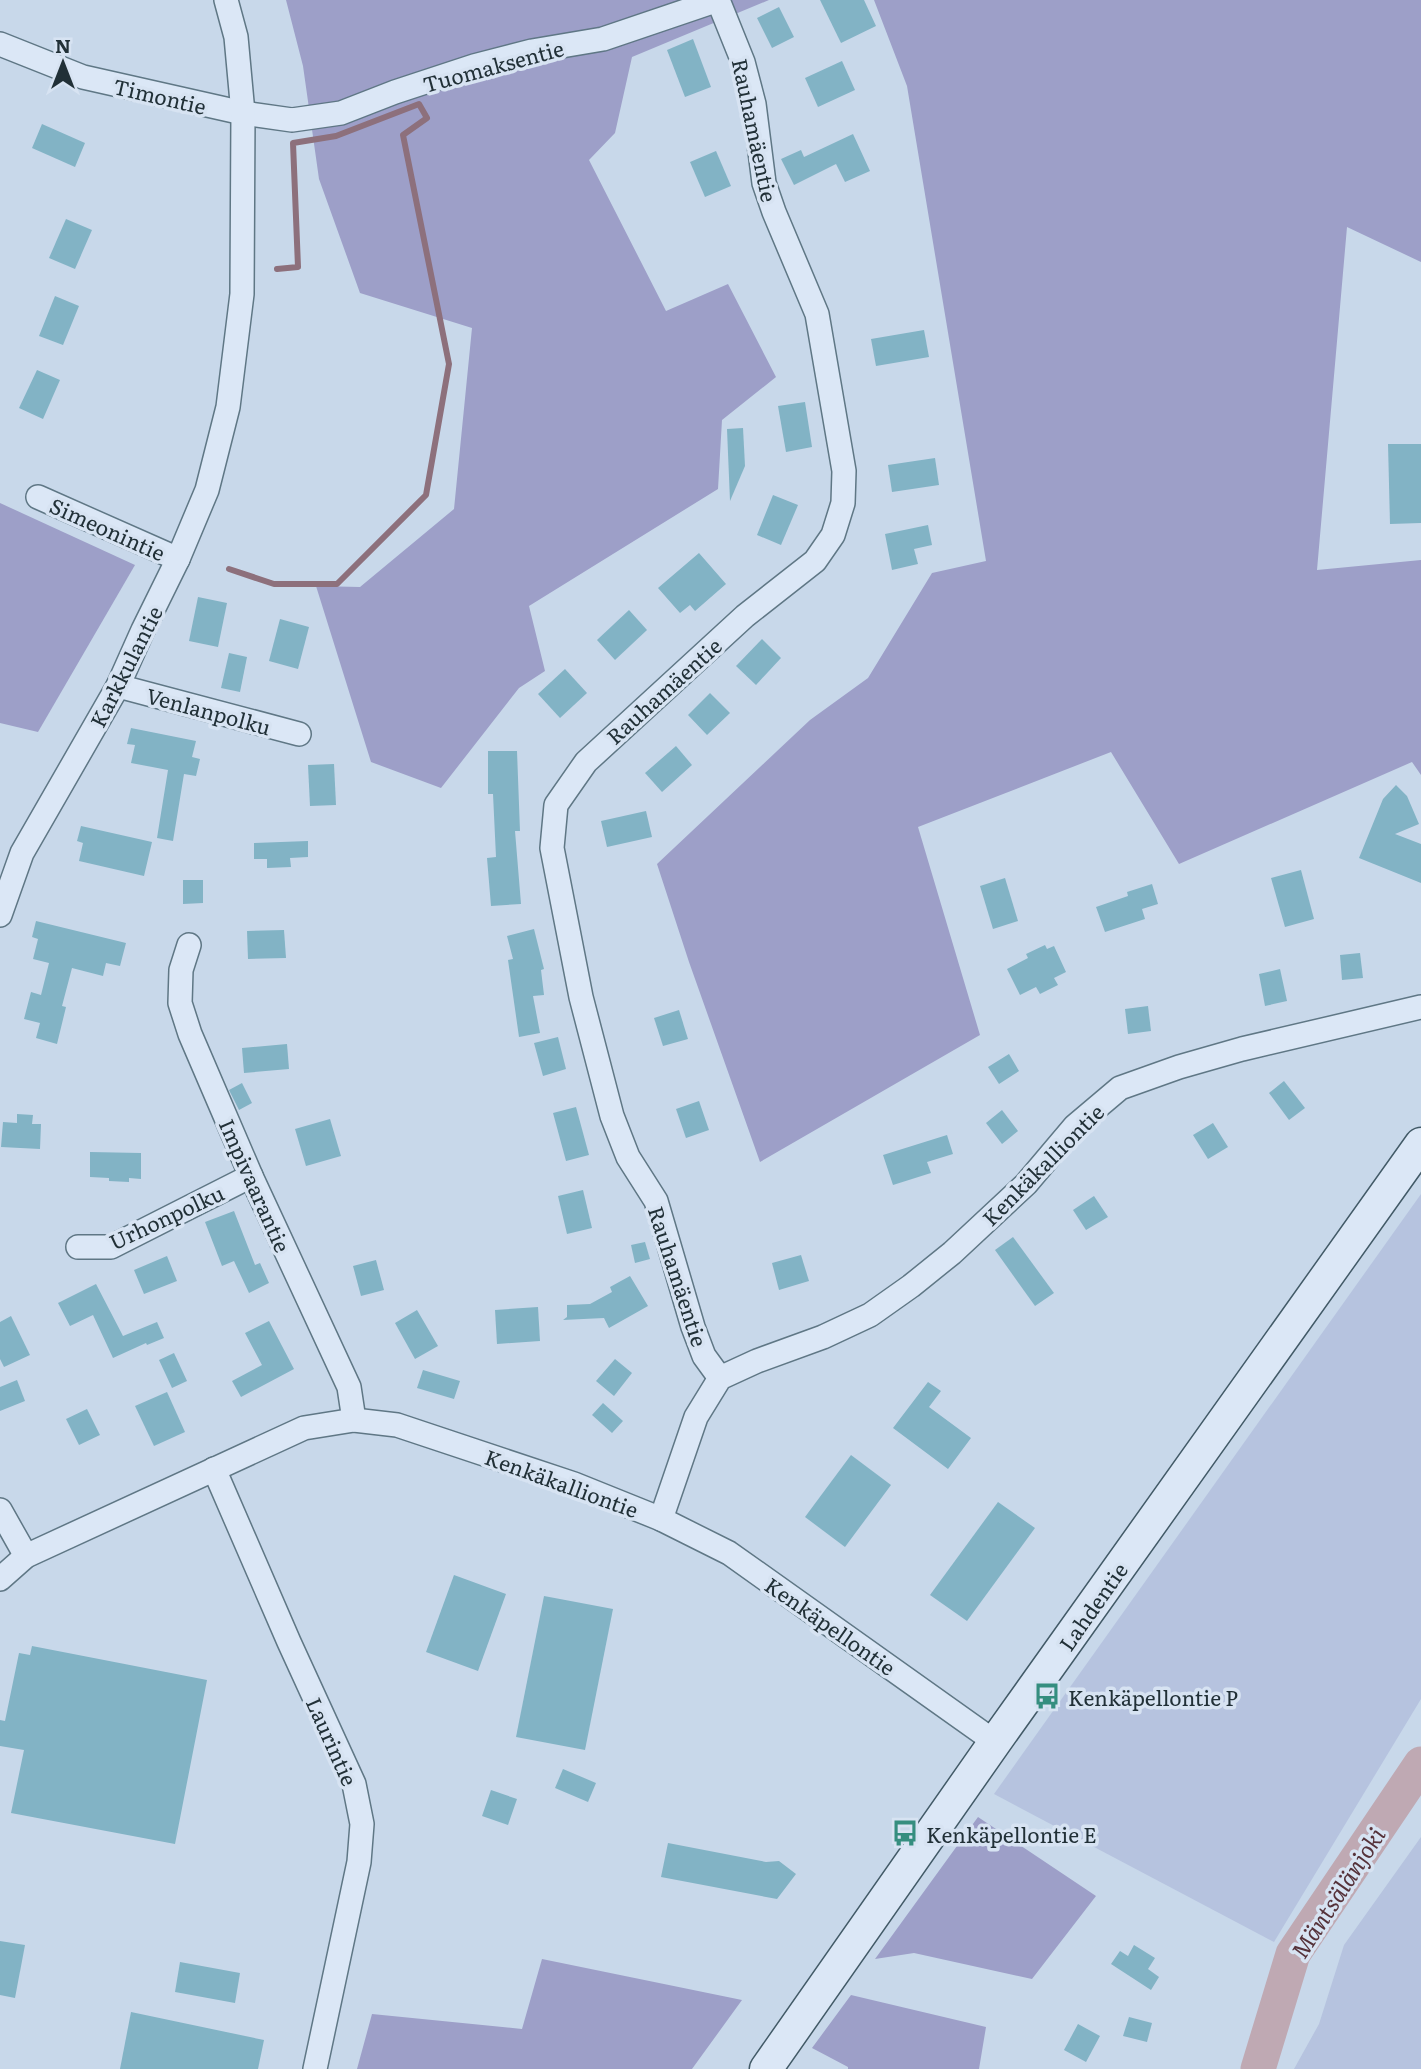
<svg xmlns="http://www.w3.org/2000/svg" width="1421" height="2069" font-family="Literata,serif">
	<rect width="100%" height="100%" fill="#c8d8ea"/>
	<g fill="#b6c3df">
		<polygon points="1421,1194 1421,1699 1274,1942 994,1794"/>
		<polygon points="1421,1837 1421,2069 1294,2069 1319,2024 1344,1945"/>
	</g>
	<g fill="#9d9fc8">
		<polygon points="286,0 769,0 632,57 615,133 589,160 666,311 728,284 776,377 722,420 718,489 529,606 545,671 519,688 441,788 371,762 316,586 360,587 454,509 472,328 360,293 319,179 303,66"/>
		<polygon points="874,0 1421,0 1421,262 1347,227 1317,570 1421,560 1421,775 1412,762 1179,864 1111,752 918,827 980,1035 760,1162 689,962 657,864 810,720 868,678 932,573 986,561 907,86"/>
		<polygon points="0,503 135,565 38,732 0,723"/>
		<polygon points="978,1817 1096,1896 1032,1979 914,1953 875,1959"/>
		<polygon points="542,1959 742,2000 692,2069 357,2069 372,2014 522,2029"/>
		<polygon points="851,1995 986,2027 979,2069 848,2069 848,2067 812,2048"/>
	</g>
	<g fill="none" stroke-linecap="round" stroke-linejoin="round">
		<polyline stroke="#8d707c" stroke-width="6" points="229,569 274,584 337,584 426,495 449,364 403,135 427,118 419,104 336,136 293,143 298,267 277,269"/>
		<polyline stroke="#bfa9b3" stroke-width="35" points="1258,2069 1293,1954 1421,1764"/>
	</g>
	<g fill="#82b3c5">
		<polygon points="820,0 864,0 876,26 841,43"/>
		<polygon points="779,7 794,37 772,48 757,18"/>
		<polygon points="693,39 711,87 685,97 667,50"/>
		<polygon points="842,61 855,90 818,107 805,78"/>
		<polygon points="42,124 85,143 75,167 32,148"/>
		<polygon points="853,134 870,171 845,182 836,164 794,185 781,159 801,150 804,157"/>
		<polygon points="716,151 731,186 705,197 690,162"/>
		<polygon points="66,219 92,230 75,269 49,258"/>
		<polygon points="55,296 79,306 63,345 39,336"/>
		<polygon points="924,330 929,357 876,366 871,339"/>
		<polygon points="37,370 60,380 43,419 19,408"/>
		<polygon points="805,402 812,447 786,452 778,406"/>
		<polygon points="743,428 745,466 730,501 727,429"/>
		<polygon points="1388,444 1421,444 1421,523 1390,524"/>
		<polygon points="935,458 939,485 892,492 888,465"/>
		<polygon points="773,495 798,505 781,545 757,535"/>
		<polygon points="928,525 932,545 914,549 918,564 892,570 885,534"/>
		<polygon points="699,553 726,584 695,611 690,605 680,613 658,588"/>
		<polygon points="198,597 227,603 218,647 189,641"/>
		<polygon points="629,610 647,630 615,660 597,640"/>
		<polygon points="280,619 309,627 298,669 269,661"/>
		<polygon points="762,639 781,658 756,685 736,666"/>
		<polygon points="229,653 247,657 240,692 221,688"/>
		<polygon points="565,669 587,693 560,718 538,694"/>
		<polygon points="710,693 730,713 707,735 688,715"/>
		<polygon points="131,728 196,741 192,757 200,759 196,776 184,774 173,841 157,838 168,770 131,763 135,745 127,744"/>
		<polygon points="676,746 692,765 662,792 645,773"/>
		<polygon points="488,751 517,751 520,831 515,831 521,904 491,906 487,858 496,857 493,794 488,794"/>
		<polygon points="334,764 336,805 310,806 308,765"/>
		<polygon points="1396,785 1407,796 1419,824 1395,834 1421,844 1421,883 1359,858 1383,799"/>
		<polygon points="646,811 652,837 607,847 601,821"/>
		<polygon points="81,826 152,842 144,876 79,861 83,843 77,841"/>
		<polygon points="308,841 308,857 290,858 291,867 267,868 267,859 254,859 254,843"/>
		<polygon points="1301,870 1314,919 1285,927 1271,878"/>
		<polygon points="1005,878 1018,921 993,929 980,886"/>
		<polygon points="183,880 203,880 203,903 183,904"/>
		<polygon points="1152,884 1158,904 1142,909 1145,919 1105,932 1096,907 1128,896 1127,892"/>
		<polygon points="36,921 126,943 120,966 106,963 103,976 72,968 62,1006 66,1007 57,1044 36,1038 40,1023 24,1019 31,992 41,995 49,963 33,959 38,939 32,937"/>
		<polygon points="534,929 544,969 541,970 544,995 533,996 540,1033 519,1037 508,960 513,959 507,936"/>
		<polygon points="284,930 286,958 248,959 247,931"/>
		<polygon points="1045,945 1047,949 1054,946 1066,972 1054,978 1058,985 1040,994 1036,987 1020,995 1007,969 1028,958 1026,954"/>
		<polygon points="1360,953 1363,978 1342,980 1340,955"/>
		<polygon points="1280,969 1287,1001 1265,1006 1259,974"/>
		<polygon points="1148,1006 1151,1031 1128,1034 1125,1009"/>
		<polygon points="679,1010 688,1039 663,1046 654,1018"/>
		<polygon points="558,1037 566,1069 543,1076 534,1043"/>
		<polygon points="287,1044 289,1069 244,1073 242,1048"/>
		<polygon points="1009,1054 1019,1071 999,1084 988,1067"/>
		<polygon points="1284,1081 1305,1108 1289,1120 1269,1093"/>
		<polygon points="242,1083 252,1103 239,1110 229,1090"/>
		<polygon points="699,1101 709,1130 686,1138 676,1109"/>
		<polygon points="576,1107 589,1155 566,1161 553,1113"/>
		<polygon points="1002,1110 1018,1131 1002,1144 986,1123"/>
		<polygon points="17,1114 33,1115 32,1124 41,1124 40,1149 1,1147 3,1122 17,1123"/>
		<polygon points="330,1119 341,1156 306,1166 295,1129"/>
		<polygon points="1213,1123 1228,1147 1208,1159 1193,1135"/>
		<polygon points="947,1135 953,1154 927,1162 931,1173 893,1185 883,1155"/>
		<polygon points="90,1152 141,1153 141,1179 129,1178 129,1182 109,1181 109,1178 90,1177"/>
		<polygon points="583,1190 592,1228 567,1234 558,1196"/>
		<polygon points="1094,1196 1108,1217 1086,1230 1073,1210"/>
		<polygon points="234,1211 255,1265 260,1263 269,1283 249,1293 234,1261 222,1266 205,1222"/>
		<polygon points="1013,1237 1054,1293 1035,1306 995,1250"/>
		<polygon points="645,1242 650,1259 635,1263 631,1245"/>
		<polygon points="801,1255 809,1281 779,1290 772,1263"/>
		<polygon points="167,1256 177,1281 144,1294 134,1270"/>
		<polygon points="376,1260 384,1290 361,1296 353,1266"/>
		<polygon points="630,1276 648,1306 609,1328 604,1318 563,1320 567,1317 567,1305 590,1304 612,1292 610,1287"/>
		<polygon points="96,1284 123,1336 157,1322 164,1338 147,1345 146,1343 113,1358 93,1315 70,1326 58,1303"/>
		<polygon points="538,1307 540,1341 497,1344 495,1310"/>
		<polygon points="417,1310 438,1346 415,1359 395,1323"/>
		<polygon points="11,1316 30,1355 4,1367 0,1359 0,1322"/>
		<polygon points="269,1321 294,1369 241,1397 232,1381 262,1365 245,1333"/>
		<polygon points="174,1353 187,1381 172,1388 159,1360"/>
		<polygon points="615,1359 632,1373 614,1396 596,1381"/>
		<polygon points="423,1370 460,1381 454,1399 417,1388"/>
		<polygon points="17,1380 25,1401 0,1411 0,1387"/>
		<polygon points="928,1382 941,1391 929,1407 971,1438 948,1469 893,1428"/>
		<polygon points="167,1392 185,1432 154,1446 135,1406"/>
		<polygon points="603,1403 623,1421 612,1433 592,1415"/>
		<polygon points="87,1409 100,1435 79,1445 66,1419"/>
		<polygon points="851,1455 891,1485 845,1547 805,1517"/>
		<polygon points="998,1502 1035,1528 967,1621 930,1595"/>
		<polygon points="454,1575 506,1594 478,1671 426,1652"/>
		<polygon points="544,1596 613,1609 585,1750 516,1737"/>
		<polygon points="32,1646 207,1680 175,1844 11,1813 24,1750 0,1746 0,1720 5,1721 19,1653 30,1655"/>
		<polygon points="563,1769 596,1783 588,1802 555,1788"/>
		<polygon points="491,1790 517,1799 508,1825 482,1816"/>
		<polygon points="668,1843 766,1862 779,1861 796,1874 777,1899 661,1877"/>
		<polygon points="0,1941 25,1945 15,1998 0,1995"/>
		<polygon points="1134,1945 1155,1958 1148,1969 1159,1977 1151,1990 1111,1964 1120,1951 1128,1956"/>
		<polygon points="180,1962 240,1973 235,2003 175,1992"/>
		<polygon points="131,2012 264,2040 258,2069 120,2069"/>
		<polygon points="1129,2017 1152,2023 1147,2042 1123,2036"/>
		<polygon points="1078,2024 1100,2036 1086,2062 1064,2050"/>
	</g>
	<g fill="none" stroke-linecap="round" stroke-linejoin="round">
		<g stroke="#5f7785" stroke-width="26">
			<g id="street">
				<polyline points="0,44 83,77 243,113 292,120 341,113 395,92 474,66 532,51 603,39 718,0 743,62 754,104 764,183 774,212 817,314 844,471 843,503 833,535 815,561 745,616 586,762 556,805 552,848 581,997 612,1116 628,1157 656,1201 693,1327 704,1356 720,1378"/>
				<polyline points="38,497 178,559"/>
				<polyline points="118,686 299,734"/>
				<polyline points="0,915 22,853 118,686 143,630 178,559 207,490 228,407 242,294 243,113 236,37 226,0"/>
				<polyline points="189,945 181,970 180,1003 190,1034 251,1176 349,1387 354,1420"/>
				<polyline points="78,1247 111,1247 251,1176"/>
				<polyline points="214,1469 289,1642 354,1784 362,1824 359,1862 315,2069"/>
				<polyline points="0,1510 26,1556"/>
				<polyline points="661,1519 729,1553 995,1742"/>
				<polyline points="0,1579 26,1556 304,1428 354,1420 397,1425 574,1484 661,1519 696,1417 720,1378 757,1361 823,1337 870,1315 911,1286 952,1253 1026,1184 1075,1126 1120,1088 1179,1067 1242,1049 1421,1007"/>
			</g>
		</g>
		<g stroke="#425a67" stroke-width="35">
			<polyline id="secondary" points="766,2069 995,1742 1421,1144"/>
		</g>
		<use href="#street" stroke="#dbe7f6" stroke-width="23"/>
		<use href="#secondary" stroke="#dbe7f6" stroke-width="32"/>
	</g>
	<defs>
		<g id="bus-bare" transform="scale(2.1)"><path d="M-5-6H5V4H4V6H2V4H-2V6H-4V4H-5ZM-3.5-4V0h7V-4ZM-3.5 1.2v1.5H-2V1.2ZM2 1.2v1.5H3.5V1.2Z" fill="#358e7f" stroke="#d7e3f2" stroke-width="2.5" paint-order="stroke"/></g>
	</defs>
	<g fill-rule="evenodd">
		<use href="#bus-bare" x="1047" y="1696"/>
		<use href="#bus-bare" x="905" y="1833"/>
	</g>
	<g text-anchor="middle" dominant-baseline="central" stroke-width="7" stroke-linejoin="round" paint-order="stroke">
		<g font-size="21" fill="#213037" stroke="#d7e3f2">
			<text transform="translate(493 65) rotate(-15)">Tuomaksentie</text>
			<text transform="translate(160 95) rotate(13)">Timontie</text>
			<text transform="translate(756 130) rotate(78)">Rauhamäentie</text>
			<text transform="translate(108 528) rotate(24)">Simeonintie</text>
			<text transform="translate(125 666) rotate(-63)">Karkkulantie</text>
			<text transform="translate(663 690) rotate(-42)">Rauhamäentie</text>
			<text transform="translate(209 710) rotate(15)">Venlanpolku</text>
			<text transform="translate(1042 1164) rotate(-45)">Kenkäkalliontie</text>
			<text transform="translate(256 1185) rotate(66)">Impivaarantie</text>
			<text transform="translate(166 1216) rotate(-25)">Urhonpolku</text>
			<text transform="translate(679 1276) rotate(72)">Rauhamäentie</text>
			<text transform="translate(562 1482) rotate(20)">Kenkäkalliontie</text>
			<text transform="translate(1092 1606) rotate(-55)">Lahdentie</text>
			<text transform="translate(831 1625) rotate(35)">Kenkäpellontie</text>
			<text transform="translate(333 1741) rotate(66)">Laurintie</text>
		</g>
		<g font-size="21" fill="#213037" stroke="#d7e3f2" text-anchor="start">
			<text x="1068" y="1696">Kenkäpellontie P</text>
			<text x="926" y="1833">Kenkäpellontie E</text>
		</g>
		<g font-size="23" font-style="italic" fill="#55323a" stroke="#d7e3f2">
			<text transform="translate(1337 1892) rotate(-57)">Mäntsälänjoki</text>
		</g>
	</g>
	<g transform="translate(63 63)" stroke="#d7e3f2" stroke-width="5" paint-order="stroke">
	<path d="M0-5L12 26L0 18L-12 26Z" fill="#213037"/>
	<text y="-10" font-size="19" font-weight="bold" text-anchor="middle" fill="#213037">N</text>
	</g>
</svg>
